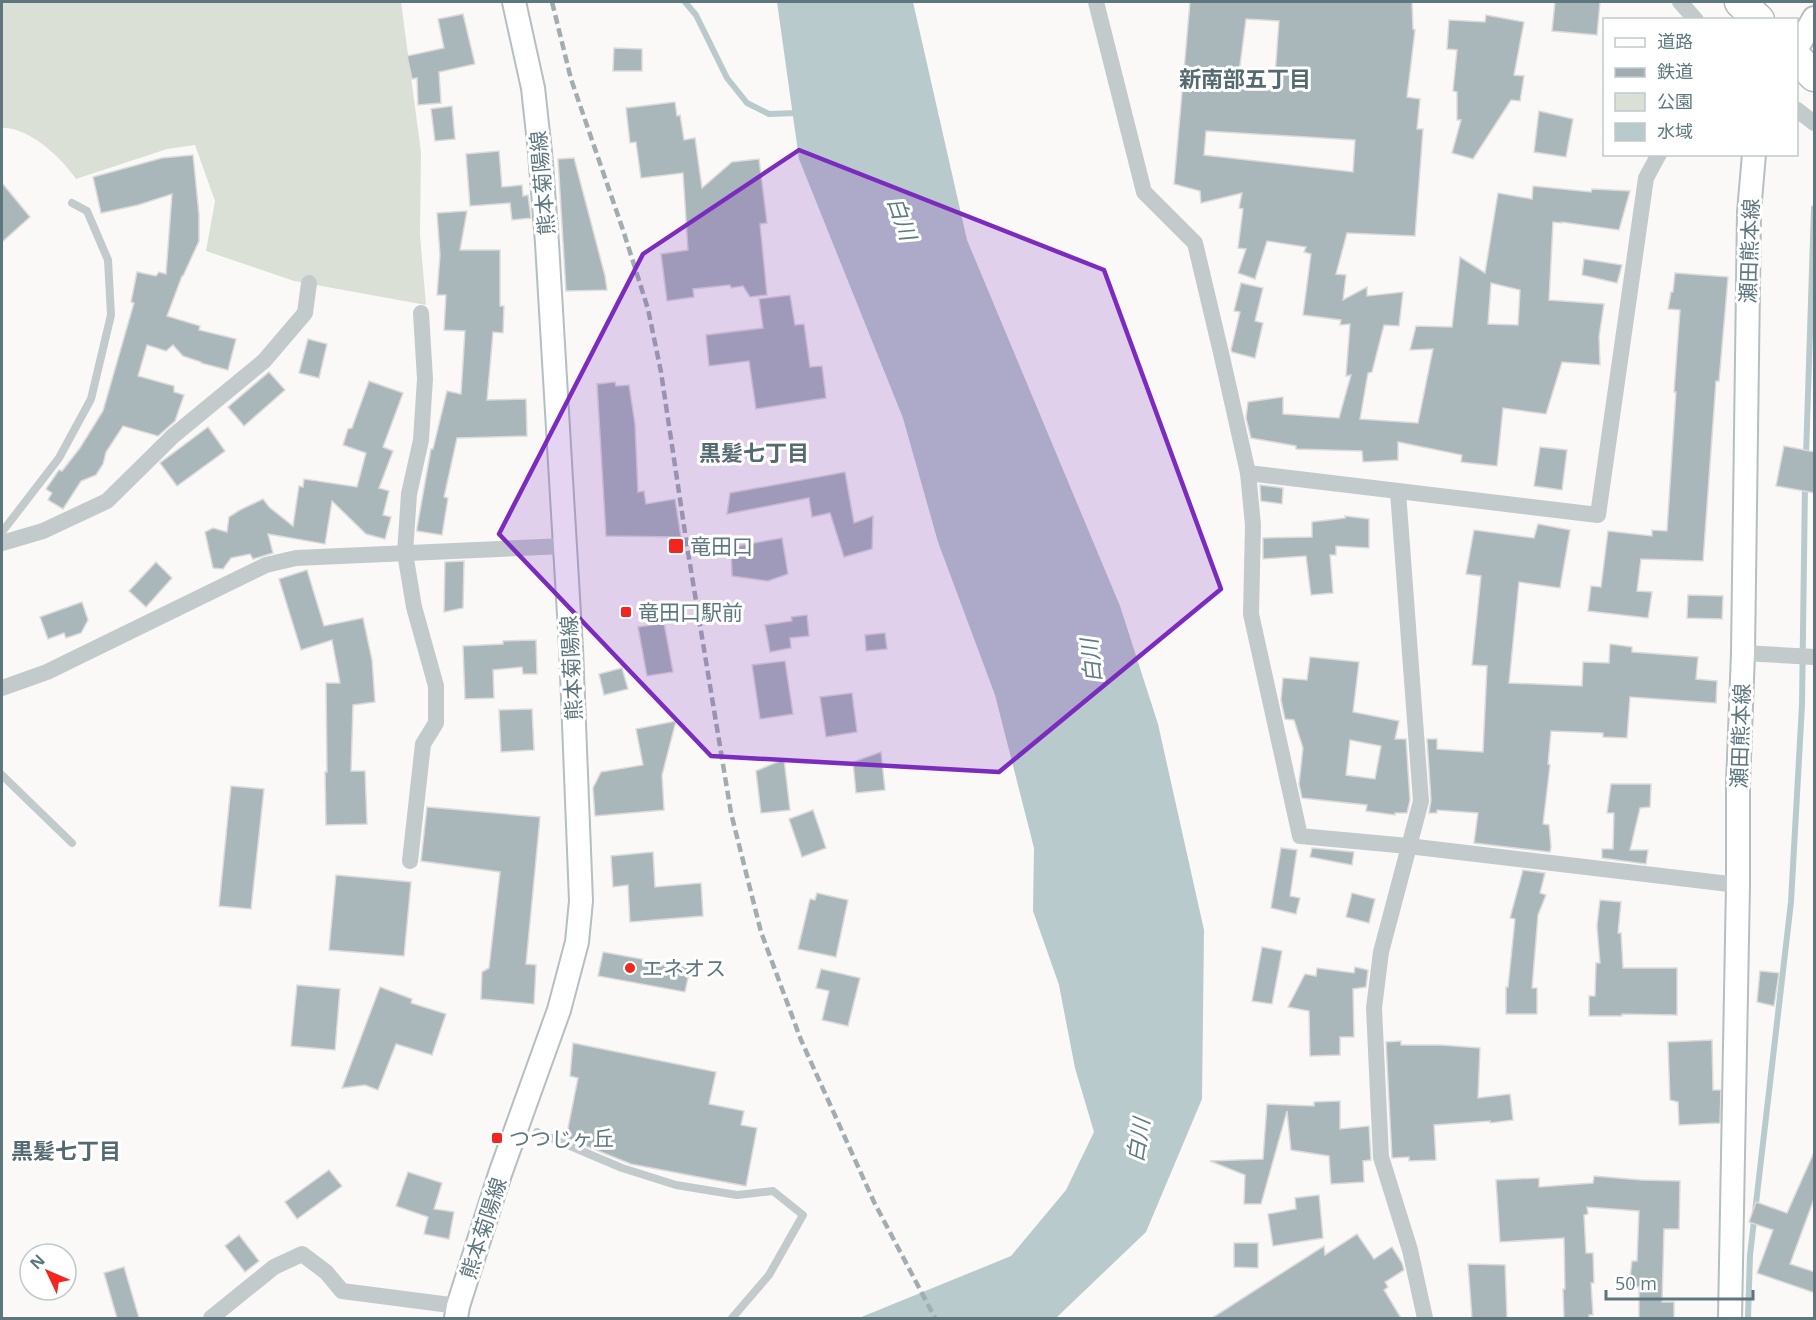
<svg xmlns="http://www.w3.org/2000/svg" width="1816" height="1320" font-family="'Open Sans','Noto Sans JP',sans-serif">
	<rect width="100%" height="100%" fill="#faf9f7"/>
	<path fill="#dbe0d6" d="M2 2H401L421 152 420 235 426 305 294 281 206 251 215 201 195 145 167 149 76 179C62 158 29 127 2 128Z"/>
	<polygon fill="#b8cacb" points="777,2 913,2 967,240 1120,606 1158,724 1204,930 1202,1099 1146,1232 1056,1318 859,1318 1011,1256 1066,1190 1094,1132 1075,1068 1059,985 1033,911 1034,848 995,695 938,542 903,418 799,159"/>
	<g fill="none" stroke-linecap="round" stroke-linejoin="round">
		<g stroke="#b8cacb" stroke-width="6">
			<polyline points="685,2 696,15 727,78 747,103 769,114 798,113"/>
			<polyline points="1806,456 1814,208"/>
			<polyline points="1748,1318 1750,1255 1791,902 1802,705 1805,485"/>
		</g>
	</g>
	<g fill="#a9b6ba" stroke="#dcdbda" stroke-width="1.5" fill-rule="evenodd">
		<path d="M1190 2H1412L1413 29 1415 30 1407 97 1420 99 1417 129H1423L1415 236 1347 233 1336 274 1346 275 1343 300 1367 287V296L1403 292 1399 326 1384 325 1372 372 1368 373 1360 419 1418 423 1433 349 1410 350 1416 326 1452 327 1460 257 1485 273 1498 193 1532 199 1533 186 1591 192 1592 189 1630 191 1619 230 1562 222V223L1553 222 1549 300 1604 304 1599 337 1600 365 1562 362 1546 414 1503 408 1497 466 1461 462 1462 455 1398 442V460L1363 462 1362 451 1296 449V446L1251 438 1246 418 1248 402 1283 397V414L1339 418 1351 375 1346 376 1350 324 1340 325 1341 320 1303 315 1311 254 1304 252 1306 247 1267 241 1255 279 1238 273 1246 249 1238 248 1243 209 1239 208 1242 193 1201 203 1200 191 1174 184ZM1246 19 1279 21 1274 90 1237 88ZM1206 131 1355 140 1353 172 1204 155ZM1491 283 1520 290 1518 325 1488 324Z"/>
		<polygon points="1555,2 1600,2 1597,35 1552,31"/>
		<polygon points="463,14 475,64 439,72 441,103 418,105 417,78 412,79 407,56 444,48 438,19"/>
		<polygon points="1486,15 1524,22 1514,75 1524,76 1520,101 1511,100 1473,159 1452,153 1461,120 1457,120 1457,92 1453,91 1457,50 1447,49 1449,20 1485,22"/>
		<polygon points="614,48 642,49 642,71 613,71"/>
		<polygon points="675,102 677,116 680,115 684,140 695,138 702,188 732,162 759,159 767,223 760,224 767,295 750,297 743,286 731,288 730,285 693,289 694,297 667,301 661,254 688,250 683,173 641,178 636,142 630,143 626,108"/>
		<polygon points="452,106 455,139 435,141 431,109"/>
		<polygon points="1539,111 1573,119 1566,157 1534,152"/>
		<polygon points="499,151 502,187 522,185 523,196 528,195 531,218 512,220 510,203 470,206 466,154"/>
		<polygon points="193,155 199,215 199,241 183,276 182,276 167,316 200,326 199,330 236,339 228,370 201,363 201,362 183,356 173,345 166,351 147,345 138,376 174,386 174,392 184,395 175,421 158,436 123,426 106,452 103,464 96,475 81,481 63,509 48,500 52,493 46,489 59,470 62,471 80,448 103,411 134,303 131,302 137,272 156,276 159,272 166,274 172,194 138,205 101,213 93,177 162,158"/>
		<polygon points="574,158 605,276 607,290 566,291 558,159"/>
		<polygon points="2,183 30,217 2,242"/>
		<polygon points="467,211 460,250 500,250 500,306 504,306 503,333 493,332 487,400 526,399 527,436 457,438 444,497 448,498 442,535 417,531 417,528 431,449 433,449 447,391 461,394 465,331 444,330 446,295 437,295 440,255 437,213"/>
		<polygon points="1584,259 1622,265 1617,283 1582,275"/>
		<polygon points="1675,273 1728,277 1719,381 1716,381 1703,561 1641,559 1637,591 1652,592 1648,618 1588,611 1591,586 1601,587 1608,531 1652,536 1652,530 1667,531 1676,392 1674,392 1680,310 1668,309 1671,292 1673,292"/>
		<polygon points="1241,283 1263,288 1255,321 1263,323 1255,358 1232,352 1231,350 1240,312 1234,311"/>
		<polygon points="790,295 795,325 804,324 810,367 822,366 826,398 756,409 749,361 709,366 706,335 763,328 759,299"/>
		<polygon points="308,339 327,344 319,378 299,373"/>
		<polygon points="269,372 285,390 244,426 228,407"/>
		<polygon points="369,381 403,393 383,447 393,451 379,488 389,491 383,515 391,517 385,539 366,534 332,501 325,544 268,534 273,553 253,559 250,554 231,558 223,569 213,568 205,532 213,528 227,532 229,517 240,510 263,499 269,507 293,526 299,486 303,487 304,479 357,487 366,453 343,445 348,429 352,428"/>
		<polygon points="615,382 616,386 629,385 635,424 638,492 644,491 646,504 675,499 681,537 606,536 597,384"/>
		<polygon points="208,427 225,451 177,486 160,463"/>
		<polygon points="1784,446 1815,452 1815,493 1776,486"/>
		<polygon points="1540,447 1567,450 1562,490 1534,486"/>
		<polygon points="845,472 854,523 873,516 872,549 844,557 830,513 812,517 809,498 727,514 730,493"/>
		<polygon points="1260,485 1283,488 1282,504 1261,501"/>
		<polygon points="1345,516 1369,519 1369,548 1336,546 1336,555 1330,555 1333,593 1311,595 1306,556 1263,559 1263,538 1312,537 1312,522 1345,518"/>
		<polygon points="1538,524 1570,530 1560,588 1519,582 1509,683 1582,686 1583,662 1609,663 1610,644 1632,647 1632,652 1698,657 1696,679 1717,681 1716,703 1630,697 1627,738 1603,737 1603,733 1551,731 1548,764 1550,765 1543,824 1549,825 1551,847 1550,852 1474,843 1478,813 1437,810 1437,813 1429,813 1431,800 1427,739 1437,739 1437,749 1483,752 1487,666 1472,665 1481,576 1466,574 1474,530 1534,538"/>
		<polygon points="782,538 788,574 768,581 732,576 731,547"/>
		<polygon points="464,561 463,608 444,612 445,562"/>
		<polygon points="156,562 172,578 146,607 129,591"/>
		<polygon points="307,570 324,626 363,618 372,660 375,702 353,705 351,771 365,771 367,824 326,825 325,772 327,772 326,683 340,683 332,640 301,650 279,579"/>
		<polygon points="1688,595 1723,596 1722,619 1687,618"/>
		<polygon points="82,602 88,620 81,633 66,638 64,633 48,639 40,617"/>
		<polygon points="807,615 809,636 790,638 791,648 770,652 765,625 792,621 791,617"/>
		<polygon points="664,623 673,672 647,676 638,627"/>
		<polygon points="885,633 887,649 866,651 865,635"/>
		<polygon points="536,640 537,674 523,674 522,667 493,670 494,698 465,699 463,646 503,644 503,641"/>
		<path d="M1310 657 1359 662 1353 712 1399 721 1395 739H1406L1410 800 1407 813H1395V815L1366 811 1367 805 1302 798 1299 784 1303 748 1294 720 1285 719 1281 700 1283 678 1307 680ZM1350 740 1381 746 1375 779 1346 775Z"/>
		<polygon points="785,661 793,714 760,719 752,665"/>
		<polygon points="622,668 628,689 604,695 599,674"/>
		<polygon points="852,693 857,732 826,737 820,697"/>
		<polygon points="532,709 534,750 501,752 499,710"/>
		<polygon points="676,721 662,775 664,810 595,816 593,788 601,772 643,765 636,729"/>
		<polygon points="881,752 885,790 856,793 853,762"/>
		<polygon points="784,759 790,810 761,813 756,771"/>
		<polygon points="1611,784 1651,784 1650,807 1640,808 1630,850 1648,850 1646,864 1602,858 1602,849 1613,849 1614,813 1607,813"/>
		<polygon points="231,786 264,789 251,909 219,906"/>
		<polygon points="427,807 540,817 526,964 536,965 534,1004 481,999 482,972 489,968 500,872 421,861"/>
		<polygon points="813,810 826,848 802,857 789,819"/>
		<polygon points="1281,848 1297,850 1290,896 1300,898 1296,914 1271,908"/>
		<polygon points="1312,848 1354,852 1352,865 1310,857"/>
		<polygon points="653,852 655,887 701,883 703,916 630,922 628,885 613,887 611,856"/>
		<polygon points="1523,870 1545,873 1540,893 1546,895 1538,915 1532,988 1537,988 1537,1014 1506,1014 1506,987 1508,987 1515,919 1510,918"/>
		<polygon points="336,875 411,882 404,956 329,950"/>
		<polygon points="817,893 848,900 836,957 798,949 810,899 815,900"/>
		<polygon points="1352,893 1375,899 1369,923 1346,917"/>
		<polygon points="1600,900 1621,902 1618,933 1621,933 1623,968 1677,968 1677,1015 1622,1014 1622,1016 1589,1016 1589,996 1595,996 1596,963 1600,963 1597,926"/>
		<polygon points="1262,947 1282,951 1272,1004 1252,1001"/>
		<polygon points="603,952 690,968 685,992 598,976"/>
		<polygon points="1355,967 1368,970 1366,987 1353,989 1354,1037 1340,1037 1340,1055 1310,1056 1309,1011 1288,1007 1305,974 1316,976 1317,968 1354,973"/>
		<polygon points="821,969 860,978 848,1026 822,1020 829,991 816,988"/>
		<polygon points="1760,971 1779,973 1774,1006 1757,1002"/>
		<polygon points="297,985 340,989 335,1050 291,1046"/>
		<polygon points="380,987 412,999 411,1003 446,1014 432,1055 396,1044 378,1090 365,1085 342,1088"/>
		<polygon points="1712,1040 1713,1090 1721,1090 1720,1123 1679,1125 1678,1102 1670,1100 1668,1042"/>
		<polygon points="1401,1041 1401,1045 1441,1045 1480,1048 1478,1098 1510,1094 1513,1120 1490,1123 1490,1121 1434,1125 1436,1160 1409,1161 1409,1157 1392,1158 1386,1042"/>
		<polygon points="573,1043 716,1072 709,1104 744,1111 741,1125 757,1128 746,1186 631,1164 566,1138 578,1078 570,1076"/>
		<polygon points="1340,1101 1340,1129 1369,1126 1371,1160 1363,1161 1364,1182 1331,1184 1329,1156 1291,1150 1287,1111 1261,1204 1244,1204 1245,1175 1210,1161 1263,1159 1267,1104 1314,1106 1314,1102"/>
		<polygon points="1815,1150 1815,1196 1790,1264 1815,1272 1815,1293 1757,1273 1773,1230 1749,1222 1756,1202 1787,1213"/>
		<polygon points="329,1170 342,1186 297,1219 285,1202"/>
		<polygon points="408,1172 442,1183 434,1209 454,1212 449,1239 424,1234 428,1217 396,1206"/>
		<polygon points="1594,1176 1641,1180 1680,1181 1679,1229 1664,1229 1662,1302 1674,1302 1674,1318 1639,1318 1639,1287 1629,1286 1632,1261 1637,1261 1639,1211 1587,1207 1588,1214 1584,1215 1586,1253 1593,1253 1594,1283 1591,1283 1593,1315 1589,1315 1589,1318 1565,1318 1564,1317 1563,1289 1565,1289 1564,1238 1500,1242 1496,1180 1539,1178 1539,1187 1593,1183"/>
		<polygon points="1319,1195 1323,1238 1273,1246 1268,1214 1296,1209 1295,1198"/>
		<polygon points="1357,1234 1374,1259 1392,1247 1402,1263 1404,1270 1385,1282 1388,1287 1384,1290 1401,1318 1212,1318 1324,1246 1325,1255"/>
		<polygon points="239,1235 259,1261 245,1272 225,1246"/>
		<polygon points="1234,1243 1258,1243 1258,1268 1234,1267"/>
		<polygon points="1468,1264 1505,1265 1507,1318 1472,1318"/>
		<polygon points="124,1267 139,1318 117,1318 104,1273"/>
	</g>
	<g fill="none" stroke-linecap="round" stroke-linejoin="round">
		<g stroke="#b5bec1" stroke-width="26">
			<g id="secondary">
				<polyline points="1796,50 1814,18"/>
				<polyline points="456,1318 458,1306 500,1174 559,1010 577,942 581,901 571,648 547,243 540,152 533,88 514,2"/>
				<polyline points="1730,1318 1738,885 1738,784 1743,653 1749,212 1754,154"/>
			</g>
		</g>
		<g stroke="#b4bbbd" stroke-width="33">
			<g id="highway">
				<polyline points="1740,2 1759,20"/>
				<polyline points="1796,57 1814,76"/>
			</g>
		</g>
		<g stroke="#c2cacc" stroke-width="8">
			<polyline points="2,532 59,458 91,399 111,315 108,260 87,211 72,203"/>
			<polyline points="2,775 72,843"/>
			<polyline points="537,1132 622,1168 676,1185 737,1195 773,1191 803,1215 769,1275 732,1318"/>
		</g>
		<g stroke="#c2cacc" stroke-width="16">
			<polyline points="1096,2 1144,192 1195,243 1222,357 1248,473 1253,525 1251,614 1300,836 1408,846 1738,885"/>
			<polyline points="1680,2 1696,20"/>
			<polyline points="1796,109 1814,123"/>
			<polyline points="1248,473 1598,515 1646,178 1659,154"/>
			<polyline points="1398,492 1421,801 1381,952 1374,1008 1381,1157 1410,1250 1425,1318"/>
			<polyline points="2,543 43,531 107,501 173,436 264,361 305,313 309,283"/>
			<polyline points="1743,653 1814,657"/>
			<polyline points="2,688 47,672 266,565 296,558 564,546"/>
			<polyline points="410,861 423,744 436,723 436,686 414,607 405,553 409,494 421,440 425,379 421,313"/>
			<polyline points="211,1318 274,1267 302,1254 326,1272 342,1291 458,1306"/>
		</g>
		<use href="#secondary" stroke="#fff" stroke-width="22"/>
		<use href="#highway" stroke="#fff" stroke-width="30"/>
		<polyline stroke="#a1adb1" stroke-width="4.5" stroke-dasharray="9 4.5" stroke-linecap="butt" points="552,2 571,79 623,230 648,309 661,372 687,546 731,813 761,932 801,1040 874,1202 935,1318"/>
	</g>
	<path fill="#7b2cbf" fill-opacity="0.2" stroke="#7b2cbf" stroke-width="4.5" stroke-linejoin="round" d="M799 150 1104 270 1221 589 999 772 711 756 499 534 643 254Z"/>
	<g fill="#f4251e" stroke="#fff" stroke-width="2">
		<rect x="668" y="538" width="16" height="16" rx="3"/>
		<rect x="620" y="606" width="12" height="12" rx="3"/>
		<circle cx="630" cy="968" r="6"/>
		<rect x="491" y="1132" width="12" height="12" rx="3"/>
	</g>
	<g text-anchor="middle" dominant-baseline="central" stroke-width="6" stroke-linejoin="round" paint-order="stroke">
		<g font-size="21" fill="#5e777f" stroke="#fff">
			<text transform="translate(542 183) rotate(-95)">熊本菊陽線</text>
			<text transform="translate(1749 251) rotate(-88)">瀬田熊本線</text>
			<text transform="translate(571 668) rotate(-93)">熊本菊陽線</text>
			<text transform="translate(1740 736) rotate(-88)">瀬田熊本線</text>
			<text transform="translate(483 1228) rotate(-72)">熊本菊陽線</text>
		</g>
		<g font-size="21" fill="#5e777f" stroke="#fff" text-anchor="start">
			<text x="690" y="546">竜田口</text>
			<text x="638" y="612">竜田口駅前</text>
			<text x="642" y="968">エネオス</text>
			<text x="509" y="1138">つつじヶ丘</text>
		</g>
		<g font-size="22" font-weight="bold" fill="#556970" stroke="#fff">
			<text x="1245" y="78">新南部五丁目</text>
			<text x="754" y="452">黒髪七丁目</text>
			<text x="66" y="1150">黒髪七丁目</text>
		</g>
		<g font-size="22" font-style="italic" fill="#5d7c7e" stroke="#fff">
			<text transform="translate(903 218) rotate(71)">白川</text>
			<text transform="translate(1090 661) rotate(-96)">白川</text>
			<text transform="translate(1137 1140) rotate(-81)">白川</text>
		</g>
	</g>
	<rect width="1816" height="1320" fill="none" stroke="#5e777f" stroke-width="6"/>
	<rect x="1603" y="18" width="195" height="138" fill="#ffffff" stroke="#bfc9cc" stroke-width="1.5"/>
	<rect x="1615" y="38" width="30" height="9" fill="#ffffff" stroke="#bfc9cc" stroke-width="1.5"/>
	<text x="1657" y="48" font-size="18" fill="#5e777f">道路</text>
	<rect x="1615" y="68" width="30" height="9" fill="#a1adb1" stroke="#bfc9cc" stroke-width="1.5"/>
	<text x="1657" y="78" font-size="18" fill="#5e777f">鉄道</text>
	<rect x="1615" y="93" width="30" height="18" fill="#dbe0d6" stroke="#bfc9cc" stroke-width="1.5"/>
	<text x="1657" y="108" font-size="18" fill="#5e777f">公園</text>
	<rect x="1615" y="123" width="30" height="18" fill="#b8cacb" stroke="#bfc9cc" stroke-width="1.5"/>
	<text x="1657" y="138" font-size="18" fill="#5e777f">水域</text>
	<g transform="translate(48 1272) rotate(314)"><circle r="28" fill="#ffffff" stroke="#bfc9cc" stroke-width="1.5"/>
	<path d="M0-4.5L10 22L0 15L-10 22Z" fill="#f4251e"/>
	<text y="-9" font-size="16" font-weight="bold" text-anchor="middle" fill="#5e777f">N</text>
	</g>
	<path d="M1606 1290v9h147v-9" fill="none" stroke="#5e777f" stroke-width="3"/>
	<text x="1615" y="1290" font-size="18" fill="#5e777f" stroke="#ffffff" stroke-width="4.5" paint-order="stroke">50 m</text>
</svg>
